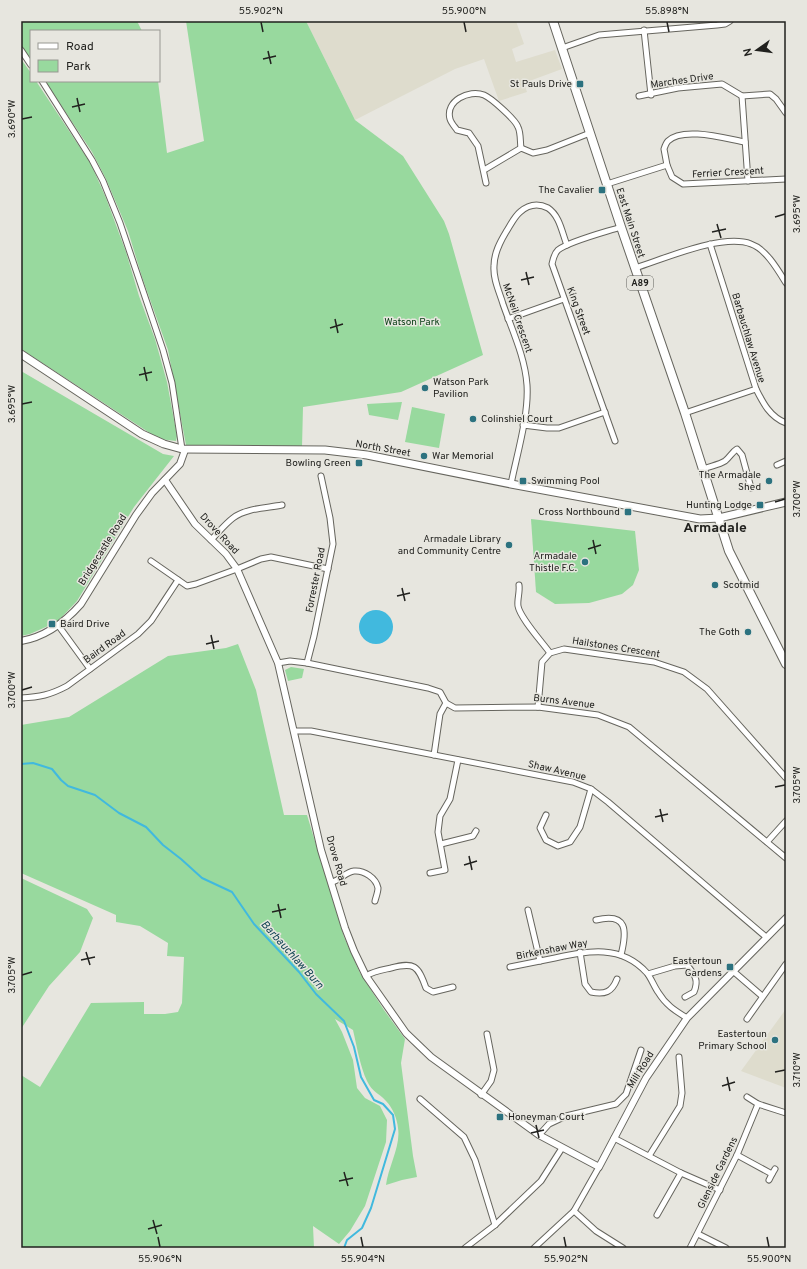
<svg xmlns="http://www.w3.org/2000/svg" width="807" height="1269" font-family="Overpass,sans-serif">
	<rect width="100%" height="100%" fill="#e7e6df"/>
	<g fill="#dedccd">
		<polygon points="306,21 516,21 524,44 512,49 516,62 555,50 562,69 524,83 527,92 499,101 484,59 455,69 355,120"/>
		<polygon points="786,1009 786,1088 741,1071"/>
	</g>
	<g fill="#98d99e">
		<polygon points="21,21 137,21 142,31 31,31 31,60 21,46"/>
		<polygon points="186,21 306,21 355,120 403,156 444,221 449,234 483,355 401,392 303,407 302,447 231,448 186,445 168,350 142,277 128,231 106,179 92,152 45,81 158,81 167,153 204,141"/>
		<polygon points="21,59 31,73 31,81 36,81 91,164 106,198 126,252 139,296 155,339 167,382 177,436 176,441 159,439 21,349"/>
		<polygon points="21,371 163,454 174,456 134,507 77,601 57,622 30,634 21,636"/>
		<polygon points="402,402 398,420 369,415 367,404"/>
		<polygon points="412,407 445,414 439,448 405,442"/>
		<polygon points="531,519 635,531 639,570 633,585 622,594 589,603 555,604 536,592"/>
		<path d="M238 644 256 690 284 815H307L344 937 360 973 384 1010 405 1039 401 1063 413 1156 417 1177 402 1180 386 1185C388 1167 401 1146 398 1128 397 1119 393 1108 386 1101 378 1092 373 1093 367 1081 360 1066 357 1047 353 1030L335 1019 342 1032 353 1060 357 1088 365 1098 380 1106 387 1120 386 1142 365 1206 350 1231 339 1244 313 1226 314 1248H21V1075L40 1087 91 1003 144 1002V1014H165L178 1012 182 1003 184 957 167 956 168 943 140 926 116 922V915L21 873V725L69 717 168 656 226 648Z"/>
		<polygon points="291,667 304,669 302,678 288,681 285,670"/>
		<polygon points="21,878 87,909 93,918 80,952 49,986 21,1029"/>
	</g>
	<circle fill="#41b9de" cx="376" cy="627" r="17"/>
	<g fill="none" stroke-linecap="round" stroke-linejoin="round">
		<polyline stroke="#41b9de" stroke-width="2" points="21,764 33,763 52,769 61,780 68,786 95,795 119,813 146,827 163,845 181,859 202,878 232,892 254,924 299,972 316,994 344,1021 354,1047 361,1077 374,1100 383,1104 393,1115 395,1129 371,1208 362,1228 347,1240 344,1248"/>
		<g stroke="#66655e" stroke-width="7">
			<g id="minor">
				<polyline points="644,30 651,95"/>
				<polyline points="562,48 599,35 717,25 725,24 730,21"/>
				<polyline points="21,50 31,65"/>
				<polyline points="42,81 92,160 103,181 120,223 163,350 172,383 182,449"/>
				<polyline points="639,96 678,88 722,84 742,96 770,94 776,99 786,113"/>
				<polyline points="742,96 748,181"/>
				<path d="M745 142C727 139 683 126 668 141 666 143 665 146 664 149L667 165 672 177 683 184 786 179"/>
				<polyline points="484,170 521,148 533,153 547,150 590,133"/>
				<path d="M486 183 478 146 469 133 457 130C455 127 451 123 450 119 445 101 469 89 484 95 491 98 515 119 518 127 521 133 520 142 521 148"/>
				<polyline points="607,184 667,165"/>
				<path d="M635 268C664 259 722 233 751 244 766 249 778 270 786 283"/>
				<polyline points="508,319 564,299"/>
				<path d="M756 389C763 403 770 417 786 423"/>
				<polyline points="685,413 756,389 710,244"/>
				<polyline points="523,425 547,428 559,428 605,412"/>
				<path d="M615 441 552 264C553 259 554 254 558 250 570 241 606 232 621 227"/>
				<polyline points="777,465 786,461"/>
				<path d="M703 469C710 466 719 465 725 461 730 457 732 452 737 449L742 455 751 488"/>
				<path d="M511 484C517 454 529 415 527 385 525 357 512 330 503 304 499 291 493 279 494 266 494 253 500 242 506 232 510 226 514 217 520 212 528 205 538 203 548 208 560 216 562 233 567 245"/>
				<path d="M211 540C218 533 225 524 233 518 246 508 267 508 282 505"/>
				<polyline points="151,561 187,586 196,584 237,569 261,559 271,557 328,569"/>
				<path d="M519 585C520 592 517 600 518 606 520 618 543 643 550 653"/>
				<polyline points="58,625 90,669"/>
				<polyline points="278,663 290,661 307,663 428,688 440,692 446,703 455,708 538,707 598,715 629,727 786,858"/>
				<polyline points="307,663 314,636 333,544 330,518 321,476"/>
				<path d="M21 698C40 697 50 695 67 686L138 634 151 621 178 580"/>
				<polyline points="538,707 542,662 550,653 564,649 654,662 684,672 707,689 786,778"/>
				<polyline points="294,731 311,731 573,782 591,789 608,802 766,937"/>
				<polyline points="434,755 440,714 446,703"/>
				<polyline points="546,815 540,828 546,840 558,846 570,842 580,827 591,789"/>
				<polyline points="767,842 786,821"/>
				<polyline points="441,844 473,836 476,831"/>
				<polyline points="430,873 445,870 438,832 440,816 450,799 458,760"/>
				<path d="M332 882C340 880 346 872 354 871 364 870 376 878 378 888 378 892 376 897 375 901"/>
				<polyline points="528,910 540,961"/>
				<path d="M596 920C628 912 627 931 621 955"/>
				<path d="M580 952 585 984 591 992C605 995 612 992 617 979"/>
				<path d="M510 967C525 964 540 961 555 958 588 951 621 944 647 973 651 978 654 986 658 992 666 1005 674 1010 687 1018"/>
				<polyline points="733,971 762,996"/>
				<path d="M648 974 675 966 687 965C695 975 699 980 694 992L685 997"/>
				<path d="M366 976C374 971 382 970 391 968 414 962 418 965 426 988L433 992 453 987"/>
				<polyline points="747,1019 786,964"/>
				<polyline points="481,1095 491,1081 494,1070 487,1034"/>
				<polyline points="747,1097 758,1104 786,1113"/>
				<polyline points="420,1099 464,1137 475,1160 495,1225"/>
				<polyline points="539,1135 549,1124 566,1116 616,1104 626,1094 641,1050"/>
				<polyline points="614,1138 681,1173 720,1190"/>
				<polyline points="737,1155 772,1174 775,1169"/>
				<polyline points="649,1156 680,1106 682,1093 679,1057"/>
				<polyline points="769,1180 772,1174"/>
				<polyline points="574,1211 596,1231 623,1248"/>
				<polyline points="657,1215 681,1173"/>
				<polyline points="698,1234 726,1248"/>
				<polyline points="465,1248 495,1225 541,1181 562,1148"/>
				<polyline points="534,1248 574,1211 599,1167"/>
				<polyline points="690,1248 737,1155 758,1104"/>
			</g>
		</g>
		<g stroke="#66655e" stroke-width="8">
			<g id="tertiary">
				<polyline points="165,480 195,524 226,554 237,569 278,663 321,850 345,928 354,951 366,976 406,1033 431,1057 539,1135 599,1167 646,1078 687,1018 786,918"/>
				<path d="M21 641C45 637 65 622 81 604L136 515 152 493 180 464 185 450"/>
			</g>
		</g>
		<g stroke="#66655e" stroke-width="9">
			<polyline id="secondary" points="21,354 142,434 164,444 182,449 325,450 367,455 511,484 700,519 719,518 786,502"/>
		</g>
		<g stroke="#66655e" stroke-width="10">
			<polyline id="primary" points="553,21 621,227 685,413 729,551 786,664"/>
		</g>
		<use href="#minor" stroke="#fff" stroke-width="5"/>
		<use href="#tertiary" stroke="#fff" stroke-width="6"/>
		<use href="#secondary" stroke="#fff" stroke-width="7"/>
		<use href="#primary" stroke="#fff" stroke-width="8"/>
	</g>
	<path fill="none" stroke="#21211e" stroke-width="1.5" d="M261 22 263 32M464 22 466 32M667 22 669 32M268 51 271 64M263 59 276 56M77 98 80 112M72 107 85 104M22 119 32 117M775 217 785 214M717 224 721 238M712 232 726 229M526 272 529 285M521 280 534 277M335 319 338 333M330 328 343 324M144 367 147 381M139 375 152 372M22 404 32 402M775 502 785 499M593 540 596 554M588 549 601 545M402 588 405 601M397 596 410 593M211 635 214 649M206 644 219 641M22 690 32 687M775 787 785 785M660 809 663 822M655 817 668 814M469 856 472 870M464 865 477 861M278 904 281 918M272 912 286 909M86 952 90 965M81 960 95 957M22 975 32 972M775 1072 785 1070M727 1077 730 1091M722 1086 735 1082M536 1125 539 1138M531 1133 544 1130M344 1172 348 1186M339 1181 353 1178M153 1220 157 1234M148 1229 162 1225M158 1237 160 1247M361 1237 363 1247M564 1237 566 1247M767 1237 769 1247"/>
	<g fill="#2c727f" stroke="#e7e6df" stroke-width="1.5">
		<rect x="576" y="80" width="8" height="8" rx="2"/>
		<rect x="598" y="186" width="8" height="8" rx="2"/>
		<circle cx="425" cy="388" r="4"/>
		<circle cx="473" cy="419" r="4"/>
		<circle cx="424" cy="456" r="4"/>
		<rect x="355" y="459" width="8" height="8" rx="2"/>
		<rect x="519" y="477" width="8" height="8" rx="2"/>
		<circle cx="769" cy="481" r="4"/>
		<rect x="756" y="501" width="8" height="8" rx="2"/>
		<rect x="624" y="508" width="8" height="8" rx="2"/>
		<circle cx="509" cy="545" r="4"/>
		<circle cx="585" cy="562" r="4"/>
		<circle cx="715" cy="585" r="4"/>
		<rect x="48" y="620" width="8" height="8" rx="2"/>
		<circle cx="748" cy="632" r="4"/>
		<rect x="726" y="963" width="8" height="8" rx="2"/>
		<circle cx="775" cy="1040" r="4"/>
		<rect x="496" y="1113" width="8" height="8" rx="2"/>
	</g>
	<g text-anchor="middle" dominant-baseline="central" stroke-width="3" stroke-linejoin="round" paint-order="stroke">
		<rect fill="#e7e6df" stroke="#5c5c58" stroke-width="1" x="627" y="276" width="26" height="14" rx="3"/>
		<g font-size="9" font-weight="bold" fill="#21211e">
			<text x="640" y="283">A89</text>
		</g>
		<g font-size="10" fill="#21211e" stroke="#e7e6df">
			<text transform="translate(682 81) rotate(-8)">Marches Drive</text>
			<text transform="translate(728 173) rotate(-3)">Ferrier Crescent</text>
			<text transform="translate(630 223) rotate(72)">East Main Street</text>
			<text transform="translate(578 311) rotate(70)">King Street</text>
			<text transform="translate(517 318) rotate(71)">McNeil Crescent</text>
			<text transform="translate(748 338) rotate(73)">Barbauchlaw Avenue</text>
			<text transform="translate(383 449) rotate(10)">North Street</text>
			<text transform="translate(219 534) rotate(47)">Drove Road</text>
			<text transform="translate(103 550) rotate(-58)">Bridgecastle Road</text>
			<text transform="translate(316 580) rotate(-79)">Forrester Road</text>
			<text transform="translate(105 647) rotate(-36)">Baird Road</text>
			<text transform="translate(616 648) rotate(9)">Hailstones Crescent</text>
			<text transform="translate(564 702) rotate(7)">Burns Avenue</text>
			<text transform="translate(557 771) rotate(13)">Shaw Avenue</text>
			<text transform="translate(336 861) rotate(74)">Drove Road</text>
			<text transform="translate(552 950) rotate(-11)">Birkenshaw Way</text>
			<text transform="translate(641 1070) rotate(-58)">Mill Road</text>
			<text transform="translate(718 1173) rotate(-64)">Glenside Gardens</text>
		</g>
		<g font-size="10" fill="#21211e" stroke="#e7e6df" text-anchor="end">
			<text x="572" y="84">St Pauls Drive</text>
			<text x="594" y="190">The Cavalier</text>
			<text x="433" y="382" text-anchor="start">Watson Park<tspan x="433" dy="12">Pavilion</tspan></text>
			<text x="481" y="419" text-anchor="start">Colinshiel Court</text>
			<text x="432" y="456" text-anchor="start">War Memorial</text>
			<text x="351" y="463">Bowling Green</text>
			<text x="761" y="475">The Armadale<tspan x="761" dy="12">Shed</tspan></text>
			<text x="531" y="481" text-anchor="start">Swimming Pool</text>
			<text x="752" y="505">Hunting Lodge</text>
			<text x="620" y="512">Cross Northbound</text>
			<text x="501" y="539">Armadale Library<tspan x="501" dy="12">and Community Centre</tspan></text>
			<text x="577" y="556">Armadale<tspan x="577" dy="12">Thistle F.C.</tspan></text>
			<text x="723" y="585" text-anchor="start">Scotmid</text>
			<text x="60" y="624" text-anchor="start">Baird Drive</text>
			<text x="740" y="632">The Goth</text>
			<text x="722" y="961">Eastertoun<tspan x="722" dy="12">Gardens</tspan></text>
			<text x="767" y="1034">Eastertoun<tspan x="767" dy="12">Primary School</tspan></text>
			<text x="508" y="1117" text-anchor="start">Honeyman Court</text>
		</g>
		<g font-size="10" fill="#0b4017" stroke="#e7e6df">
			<text x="412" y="322">Watson Park</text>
		</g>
		<g font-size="11" font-style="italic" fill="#0e4252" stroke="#e7e6df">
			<text transform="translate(292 955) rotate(48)">Barbauchlaw Burn</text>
		</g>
		<g font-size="14" font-weight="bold" fill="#21211e" stroke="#e7e6df">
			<text x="715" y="528">Armadale</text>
		</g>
	</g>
	<rect width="807" height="1269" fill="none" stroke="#e7e6df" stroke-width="44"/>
	<rect x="30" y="30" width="130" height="52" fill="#e7e6df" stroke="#989792"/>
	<rect x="38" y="43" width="20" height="6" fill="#ffffff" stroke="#989792"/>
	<text x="66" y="50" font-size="12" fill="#21211e">Road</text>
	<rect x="38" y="60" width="20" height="12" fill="#98d99e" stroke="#989792"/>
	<text x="66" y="70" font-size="12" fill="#21211e">Park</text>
	<g transform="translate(757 50) rotate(256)" stroke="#e7e6df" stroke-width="3" paint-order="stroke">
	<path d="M0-3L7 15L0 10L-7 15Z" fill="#21211e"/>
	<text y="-6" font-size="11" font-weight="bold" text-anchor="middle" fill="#21211e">N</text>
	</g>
	<rect x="22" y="22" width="763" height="1225" fill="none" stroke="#21211e" stroke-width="1.5"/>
	<g font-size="10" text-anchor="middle" fill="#21211e">
		<text x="261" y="14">55.902°N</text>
		<text x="464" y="14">55.900°N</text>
		<text x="667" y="14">55.898°N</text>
		<text transform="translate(11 119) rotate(-90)" y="4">3.690°W</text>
		<text transform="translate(796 214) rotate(-90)" y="4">3.695°W</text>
		<text transform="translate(11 404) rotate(-90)" y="4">3.695°W</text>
		<text transform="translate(796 499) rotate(-90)" y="4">3.700°W</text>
		<text transform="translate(11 690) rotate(-90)" y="4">3.700°W</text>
		<text transform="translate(796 785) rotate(-90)" y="4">3.705°W</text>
		<text transform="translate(11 975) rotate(-90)" y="4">3.705°W</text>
		<text transform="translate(796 1070) rotate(-90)" y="4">3.710°W</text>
		<text x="160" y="1262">55.906°N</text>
		<text x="363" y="1262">55.904°N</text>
		<text x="566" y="1262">55.902°N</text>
		<text x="769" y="1262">55.900°N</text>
	</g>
</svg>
